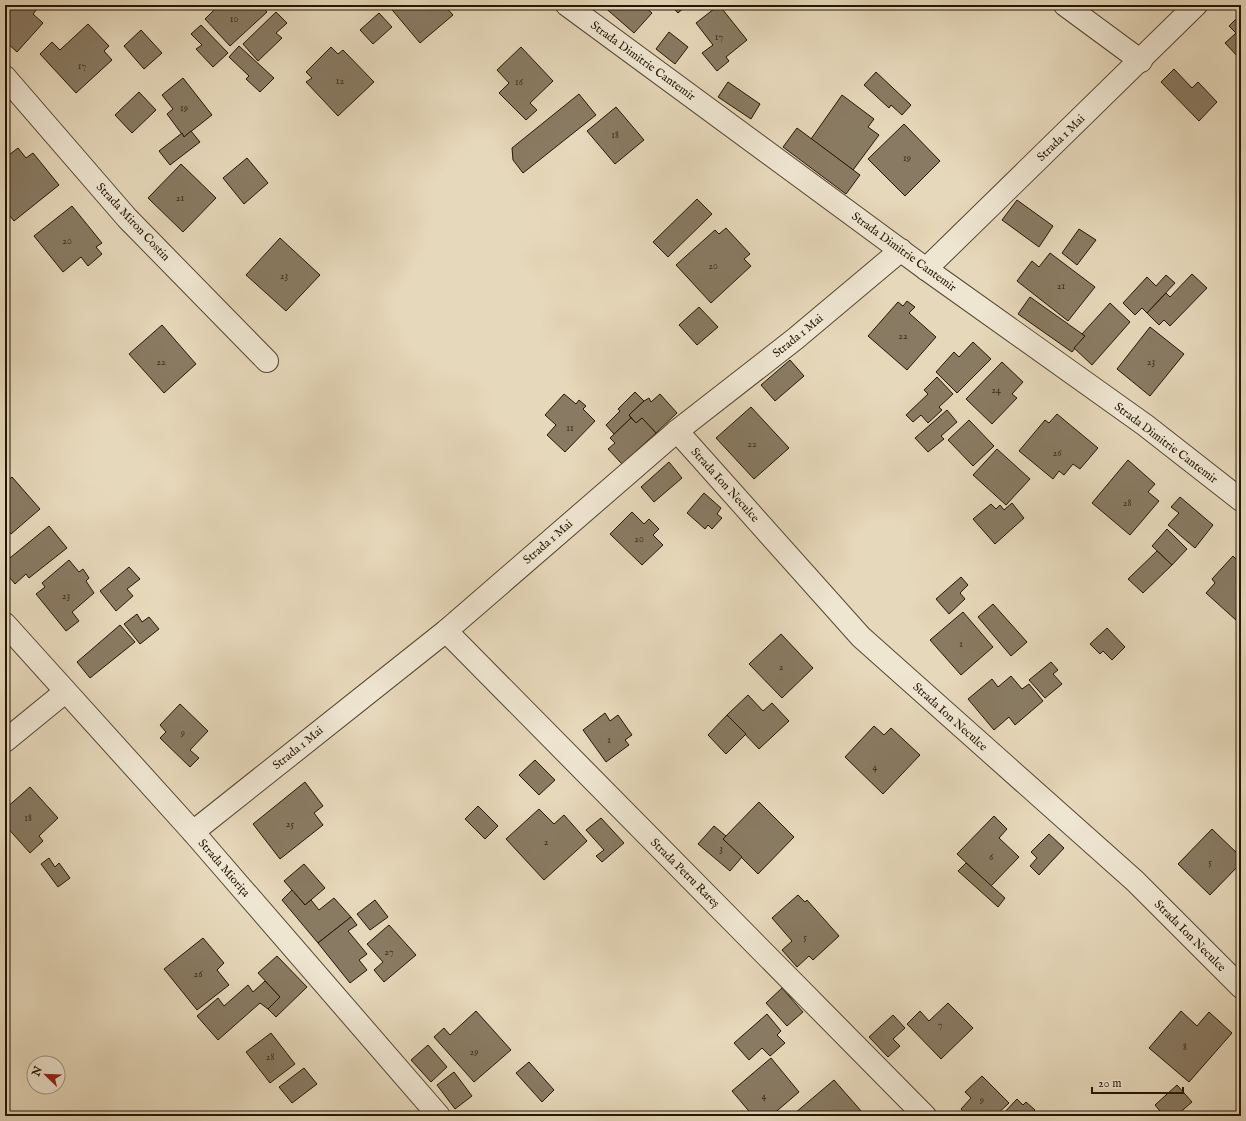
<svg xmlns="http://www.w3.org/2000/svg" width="1246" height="1121" font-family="'IM FELL English',serif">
	<rect width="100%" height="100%" fill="#e6d8ba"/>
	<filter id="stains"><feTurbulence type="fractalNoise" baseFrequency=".005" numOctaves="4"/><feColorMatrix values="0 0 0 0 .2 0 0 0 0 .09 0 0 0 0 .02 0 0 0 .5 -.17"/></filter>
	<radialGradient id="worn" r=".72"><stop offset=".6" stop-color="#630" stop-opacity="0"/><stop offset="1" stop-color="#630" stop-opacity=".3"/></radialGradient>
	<g fill="#897b63" stroke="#241704">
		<polygon points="5,5 34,5 37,9 33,14 43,23 17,52 5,41"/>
		<polygon points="219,5 261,5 267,12 230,46 205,19"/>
		<polygon points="388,5 444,5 453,15 420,43"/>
		<polygon points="602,5 643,5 652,13 634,33"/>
		<polygon points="670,5 687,5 678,13"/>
		<polygon points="719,5 747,40 726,57 729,61 717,71 702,53 713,45 696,23"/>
		<polygon points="276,12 287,23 276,33 282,38 258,61 243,44"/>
		<polygon points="379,13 392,27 373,44 360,30"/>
		<polygon points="1236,19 1241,24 1241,60 1225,43 1236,33 1229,26"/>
		<polygon points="88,24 109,46 104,51 112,60 76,93 40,54 52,42 60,50"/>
		<polygon points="201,25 228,53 213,67 196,49 202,45 191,34"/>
		<polygon points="141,30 162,53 144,69 124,46"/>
		<polygon points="669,32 688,47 675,64 656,49"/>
		<polygon points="239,46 274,78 260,92 246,79 249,76 229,57"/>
		<polygon points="331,47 338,54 343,50 374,82 338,116 306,82 312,78 306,72"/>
		<polygon points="521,47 553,81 530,103 537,110 526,120 499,93 509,83 497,70"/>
		<polygon points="1174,69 1192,88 1198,82 1217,102 1199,121 1161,82"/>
		<polygon points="876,72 911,105 902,115 891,105 889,108 864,85"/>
		<polygon points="183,78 212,115 184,137 167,114 173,109 162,95"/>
		<polygon points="728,82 760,104 751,119 718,97"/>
		<polygon points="139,92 156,110 132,133 115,115"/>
		<polygon points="579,94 596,115 523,173 513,160 512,148"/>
		<polygon points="842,95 874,119 868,127 879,135 853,170 811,139"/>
		<polygon points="616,107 644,140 615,164 587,131"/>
		<polygon points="904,124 940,161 905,196 868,159"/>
		<polygon points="797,128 860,175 846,194 783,147"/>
		<polygon points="191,131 200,142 170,165 159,151 182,133 184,137"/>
		<polygon points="18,148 26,158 33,153 59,185 14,221 5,210 5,158"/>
		<polygon points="247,158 268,183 244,204 223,178"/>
		<polygon points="181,164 216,198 183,232 148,198"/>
		<polygon points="697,199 712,214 668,257 653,242"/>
		<polygon points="1017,200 1053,226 1039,247 1002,220"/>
		<polygon points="72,206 102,243 96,247 102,254 88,266 81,257 63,272 34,236"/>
		<polygon points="726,228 750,254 744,259 751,266 711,303 676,265 715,230 719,234"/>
		<polygon points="1079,229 1096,240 1077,265 1062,253"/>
		<polygon points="280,238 320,275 286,311 246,275"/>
		<polygon points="1050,253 1095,287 1068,321 1017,281 1032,261 1039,267"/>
		<polygon points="1192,274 1207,288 1170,326 1164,320 1159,325 1147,313 1166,293 1170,297"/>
		<polygon points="1166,275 1175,283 1147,313 1142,308 1135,315 1123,303 1147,277 1156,286"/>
		<polygon points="1030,297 1085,336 1072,352 1018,314"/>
		<polygon points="907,301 915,307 909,313 936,337 907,370 868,336 898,302 903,306"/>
		<polygon points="1110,303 1130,322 1092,365 1074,348 1085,336 1082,334"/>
		<polygon points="699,307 718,327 697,345 679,325"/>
		<polygon points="162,325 196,364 164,393 129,354"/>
		<polygon points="1150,327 1184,354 1150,396 1117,369"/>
		<polygon points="973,342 991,359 957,393 936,372 954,352 959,357"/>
		<polygon points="790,360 804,376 775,401 761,385"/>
		<polygon points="1002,362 1023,382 1012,394 1017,398 992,424 966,399"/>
		<polygon points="937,377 953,394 939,407 942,410 928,423 921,415 913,422 906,415 928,394 924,390"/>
		<polygon points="635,392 644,401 629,415 631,418 614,434 606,425 620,411 618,409"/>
		<polygon points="564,394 576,404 579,400 586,406 583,409 595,421 565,452 547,435 556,425 545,415"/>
		<polygon points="660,394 677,413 656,433 642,418 636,423 629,415 644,401 649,398 651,402"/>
		<polygon points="751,407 789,448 754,479 716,438"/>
		<polygon points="947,410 957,422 941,436 944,439 928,452 915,438"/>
		<polygon points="1241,412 1241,422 1236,417"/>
		<polygon points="1057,414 1098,448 1080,469 1073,464 1064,475 1059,471 1053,479 1019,451 1045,420 1049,423"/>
		<polygon points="631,418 636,423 642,418 656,433 622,464 608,449 615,443 610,438"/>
		<polygon points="969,420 994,446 973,466 948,440"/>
		<polygon points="997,449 1030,479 1006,505 973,475"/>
		<polygon points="1128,460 1155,484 1148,492 1159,501 1130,535 1092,503"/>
		<polygon points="669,462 682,478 654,502 641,487"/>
		<polygon points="12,477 40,509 11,534 5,527 5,483"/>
		<polygon points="704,493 721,508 717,514 722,518 712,529 708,525 705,529 687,513"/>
		<polygon points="1180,497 1213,525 1195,548 1168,525 1179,513 1171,507"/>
		<polygon points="1012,503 1024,518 995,544 973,519 991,504 996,509 1000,505 1004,510"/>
		<polygon points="632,512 644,524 649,519 659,529 653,535 663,545 642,565 610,534"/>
		<polygon points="49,526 67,548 29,578 26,574 15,584 5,572 5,562"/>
		<polygon points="1167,529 1187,549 1172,565 1152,546"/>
		<polygon points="1157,551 1172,565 1143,593 1128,579"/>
		<polygon points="1233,556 1241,564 1241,616 1237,621 1206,593 1215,583 1212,579"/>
		<polygon points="69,560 79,572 83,569 89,578 86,581 94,593 72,612 79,621 66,631 36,594 45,587 42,583"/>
		<polygon points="129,567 140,579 127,589 133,596 116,611 100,591"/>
		<polygon points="961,577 968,585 960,593 965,599 949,614 936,599"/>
		<polygon points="993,604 1027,642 1011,656 978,617"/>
		<polygon points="963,612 993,647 961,675 930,640"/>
		<polygon points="137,614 142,622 149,617 159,629 140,644 124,624"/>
		<polygon points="120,625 135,642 90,678 77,662"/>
		<polygon points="1107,628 1125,647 1112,660 1103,651 1100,654 1090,644"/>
		<polygon points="781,634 813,668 782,698 749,664"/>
		<polygon points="1051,662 1058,670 1053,674 1062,684 1045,698 1029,680"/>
		<polygon points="1011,676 1022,689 1029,684 1043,701 1015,725 1009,717 994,730 968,699 992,679 998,687"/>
		<polygon points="748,695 763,711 772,703 789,721 759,749 727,715"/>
		<polygon points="180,704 208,731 190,750 199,758 190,767 160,738 166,732 160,725"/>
		<polygon points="605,713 610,721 618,715 632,735 625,740 629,745 606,762 583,730"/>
		<polygon points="727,715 746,734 726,754 708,735"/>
		<polygon points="874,726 884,735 891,728 920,755 883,794 845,757"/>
		<polygon points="535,760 555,780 539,795 519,775"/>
		<polygon points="305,782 323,806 314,813 323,825 280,859 253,824"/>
		<polygon points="30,787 58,818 39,836 43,841 30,853 5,825 5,809"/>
		<polygon points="759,802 794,837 758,874 723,839"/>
		<polygon points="478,806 498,826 485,839 465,819"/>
		<polygon points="539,809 554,824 564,815 587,841 544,880 506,839"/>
		<polygon points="994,816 1007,829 999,838 1019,857 991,886 957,854"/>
		<polygon points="601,818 624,843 602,862 596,856 604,850 586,830"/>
		<polygon points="714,826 726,836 723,839 742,857 730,871 698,844"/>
		<polygon points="1212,829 1241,857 1241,863 1210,895 1178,864"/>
		<polygon points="1049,834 1064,848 1039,875 1030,866 1037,858 1031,852"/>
		<polygon points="49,858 55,867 59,863 70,878 58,887 41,864"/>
		<polygon points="966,863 1005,898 998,907 958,871"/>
		<polygon points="304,864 325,888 305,905 284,881"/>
		<polygon points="292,890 305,905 311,900 319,910 334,898 351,917 318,943 282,900"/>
		<polygon points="798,895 805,902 807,900 839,936 813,960 809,956 797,967 782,950 792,941 772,918"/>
		<polygon points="375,900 388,917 370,930 357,914"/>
		<polygon points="351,917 357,925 348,931 367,954 359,960 367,970 350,983 318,943"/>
		<polygon points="389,925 416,955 384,982 374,970 383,962 367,944"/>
		<polygon points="203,938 224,963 217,970 229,985 197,1010 164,969"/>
		<polygon points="277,956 307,987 276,1017 268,1009 280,997 258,973"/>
		<polygon points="265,981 280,997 268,1009 260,1003 218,1040 197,1016 218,998 224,1006 248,985 253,992"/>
		<polygon points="782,988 803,1012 787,1026 766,1003"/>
		<polygon points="948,1003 973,1028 941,1059 907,1024 920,1011 929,1021"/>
		<polygon points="476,1011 511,1050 474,1082 434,1037 444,1028 450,1035"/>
		<polygon points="1181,1011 1197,1026 1209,1012 1232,1033 1189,1082 1149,1048"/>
		<polygon points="767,1014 781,1031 777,1035 785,1043 770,1056 762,1048 749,1060 734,1043"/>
		<polygon points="893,1015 905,1028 893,1039 900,1046 888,1057 869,1037"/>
		<polygon points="271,1033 295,1064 270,1083 246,1052"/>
		<polygon points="428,1045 447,1067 431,1082 411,1060"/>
		<polygon points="771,1058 799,1092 771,1116 753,1116 732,1091"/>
		<polygon points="529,1062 554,1090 542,1102 516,1073"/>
		<polygon points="304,1068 317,1084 292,1103 279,1087"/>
		<polygon points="454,1072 472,1096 455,1109 437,1085"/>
		<polygon points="982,1076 1009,1103 995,1116 967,1116 961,1109 971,1098 965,1092"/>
		<polygon points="834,1080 862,1112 858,1116 798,1116 795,1113"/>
		<polygon points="1177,1085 1192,1102 1176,1116 1164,1116 1155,1105"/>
		<polygon points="1017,1099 1023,1105 1026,1102 1035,1110 1029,1116 1001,1116"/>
	</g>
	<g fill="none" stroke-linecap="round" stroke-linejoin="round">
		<g stroke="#544732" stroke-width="24">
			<g id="street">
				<polyline points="567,5 926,269 1145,425 1241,500"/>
				<polyline points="1065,5 1141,61"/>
				<polyline points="5,77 127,218 267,361"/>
				<polyline points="926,269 1196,5"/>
				<polyline points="677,431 861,637 1135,881 1241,987"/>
				<polyline points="5,624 193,832 439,1116"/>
				<polyline points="446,631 925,1116"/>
				<polyline points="5,741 65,692"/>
				<polyline points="193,832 446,631 677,431 795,339 901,250"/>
			</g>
		</g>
		<use href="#street" stroke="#efe6d2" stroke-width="22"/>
	</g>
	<g text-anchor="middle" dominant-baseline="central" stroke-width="3.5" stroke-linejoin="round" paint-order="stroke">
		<g font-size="10" fill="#3d301c">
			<text x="234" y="19">10</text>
			<text x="719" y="37">17</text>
			<text x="82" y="66">17</text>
			<text x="340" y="81">12</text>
			<text x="519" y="82">16</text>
			<text x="184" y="108">19</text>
			<text x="615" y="135">18</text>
			<text x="907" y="158">19</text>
			<text x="180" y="198">21</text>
			<text x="67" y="241">20</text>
			<text x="713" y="266">20</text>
			<text x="284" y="276">23</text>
			<text x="1061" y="286">21</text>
			<text x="903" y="336">22</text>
			<text x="161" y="362">22</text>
			<text x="1151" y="362">23</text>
			<text x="996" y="390">24</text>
			<text x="570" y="428">11</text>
			<text x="752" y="444">22</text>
			<text x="1057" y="453">26</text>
			<text x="1127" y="503">28</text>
			<text x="639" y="539">20</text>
			<text x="66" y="596">23</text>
			<text x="961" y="644">1</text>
			<text x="781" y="667">2</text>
			<text x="183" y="733">9</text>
			<text x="609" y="740">1</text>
			<text x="875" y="767">4</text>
			<text x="28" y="818">18</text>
			<text x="290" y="824">25</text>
			<text x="546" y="842">2</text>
			<text x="721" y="849">3</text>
			<text x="991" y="857">6</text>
			<text x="1210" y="862">5</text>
			<text x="805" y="937">5</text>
			<text x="389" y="952">27</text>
			<text x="198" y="974">26</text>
			<text x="940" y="1025">7</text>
			<text x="1185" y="1047">8</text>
			<text x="474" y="1052">29</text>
			<text x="270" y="1057">28</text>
			<text x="764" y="1096">4</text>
			<text x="982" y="1100">9</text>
		</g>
		<g font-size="12" fill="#241704" stroke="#efe6d2">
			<text transform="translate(643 61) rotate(36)">Strada Dimitrie Cantemir</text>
			<text transform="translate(1061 138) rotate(-44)">Strada 1 Mai</text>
			<text transform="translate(133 222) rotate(47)">Strada Miron Costin</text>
			<text transform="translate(904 252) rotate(36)">Strada Dimitrie Cantemir</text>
			<text transform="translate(798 336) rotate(-39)">Strada 1 Mai</text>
			<text transform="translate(1166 443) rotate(37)">Strada Dimitrie Cantemir</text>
			<text transform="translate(725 485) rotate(48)">Strada Ion Neculce</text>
			<text transform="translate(548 542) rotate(-41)">Strada 1 Mai</text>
			<text transform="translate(950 717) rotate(42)">Strada Ion Neculce</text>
			<text transform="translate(298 748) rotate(-39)">Strada 1 Mai</text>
			<text transform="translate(224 868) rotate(49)">Strada Miorița</text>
			<text transform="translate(685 873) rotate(45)">Strada Petru Rareș</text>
			<text transform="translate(1190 936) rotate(45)">Strada Ion Neculce</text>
		</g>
	</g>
	<rect width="1246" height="1121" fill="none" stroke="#e6d8ba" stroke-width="20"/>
	<rect x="6" y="6" width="1234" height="1109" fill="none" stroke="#241704" stroke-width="2"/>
	<rect x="10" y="10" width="1226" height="1101" fill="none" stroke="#241704"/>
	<g transform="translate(46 1075) rotate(293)"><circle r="19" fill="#efe6d2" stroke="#9e9380"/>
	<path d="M0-3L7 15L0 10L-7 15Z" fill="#8f2418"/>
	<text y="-6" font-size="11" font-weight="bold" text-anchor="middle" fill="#241704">N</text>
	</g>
	<path d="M1092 1087v6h91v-6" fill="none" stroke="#241704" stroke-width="2"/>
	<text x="1098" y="1087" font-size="12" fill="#241704" stroke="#efe6d2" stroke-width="3" paint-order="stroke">20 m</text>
	<rect width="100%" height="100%" filter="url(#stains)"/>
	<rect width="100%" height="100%" fill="url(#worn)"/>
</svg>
